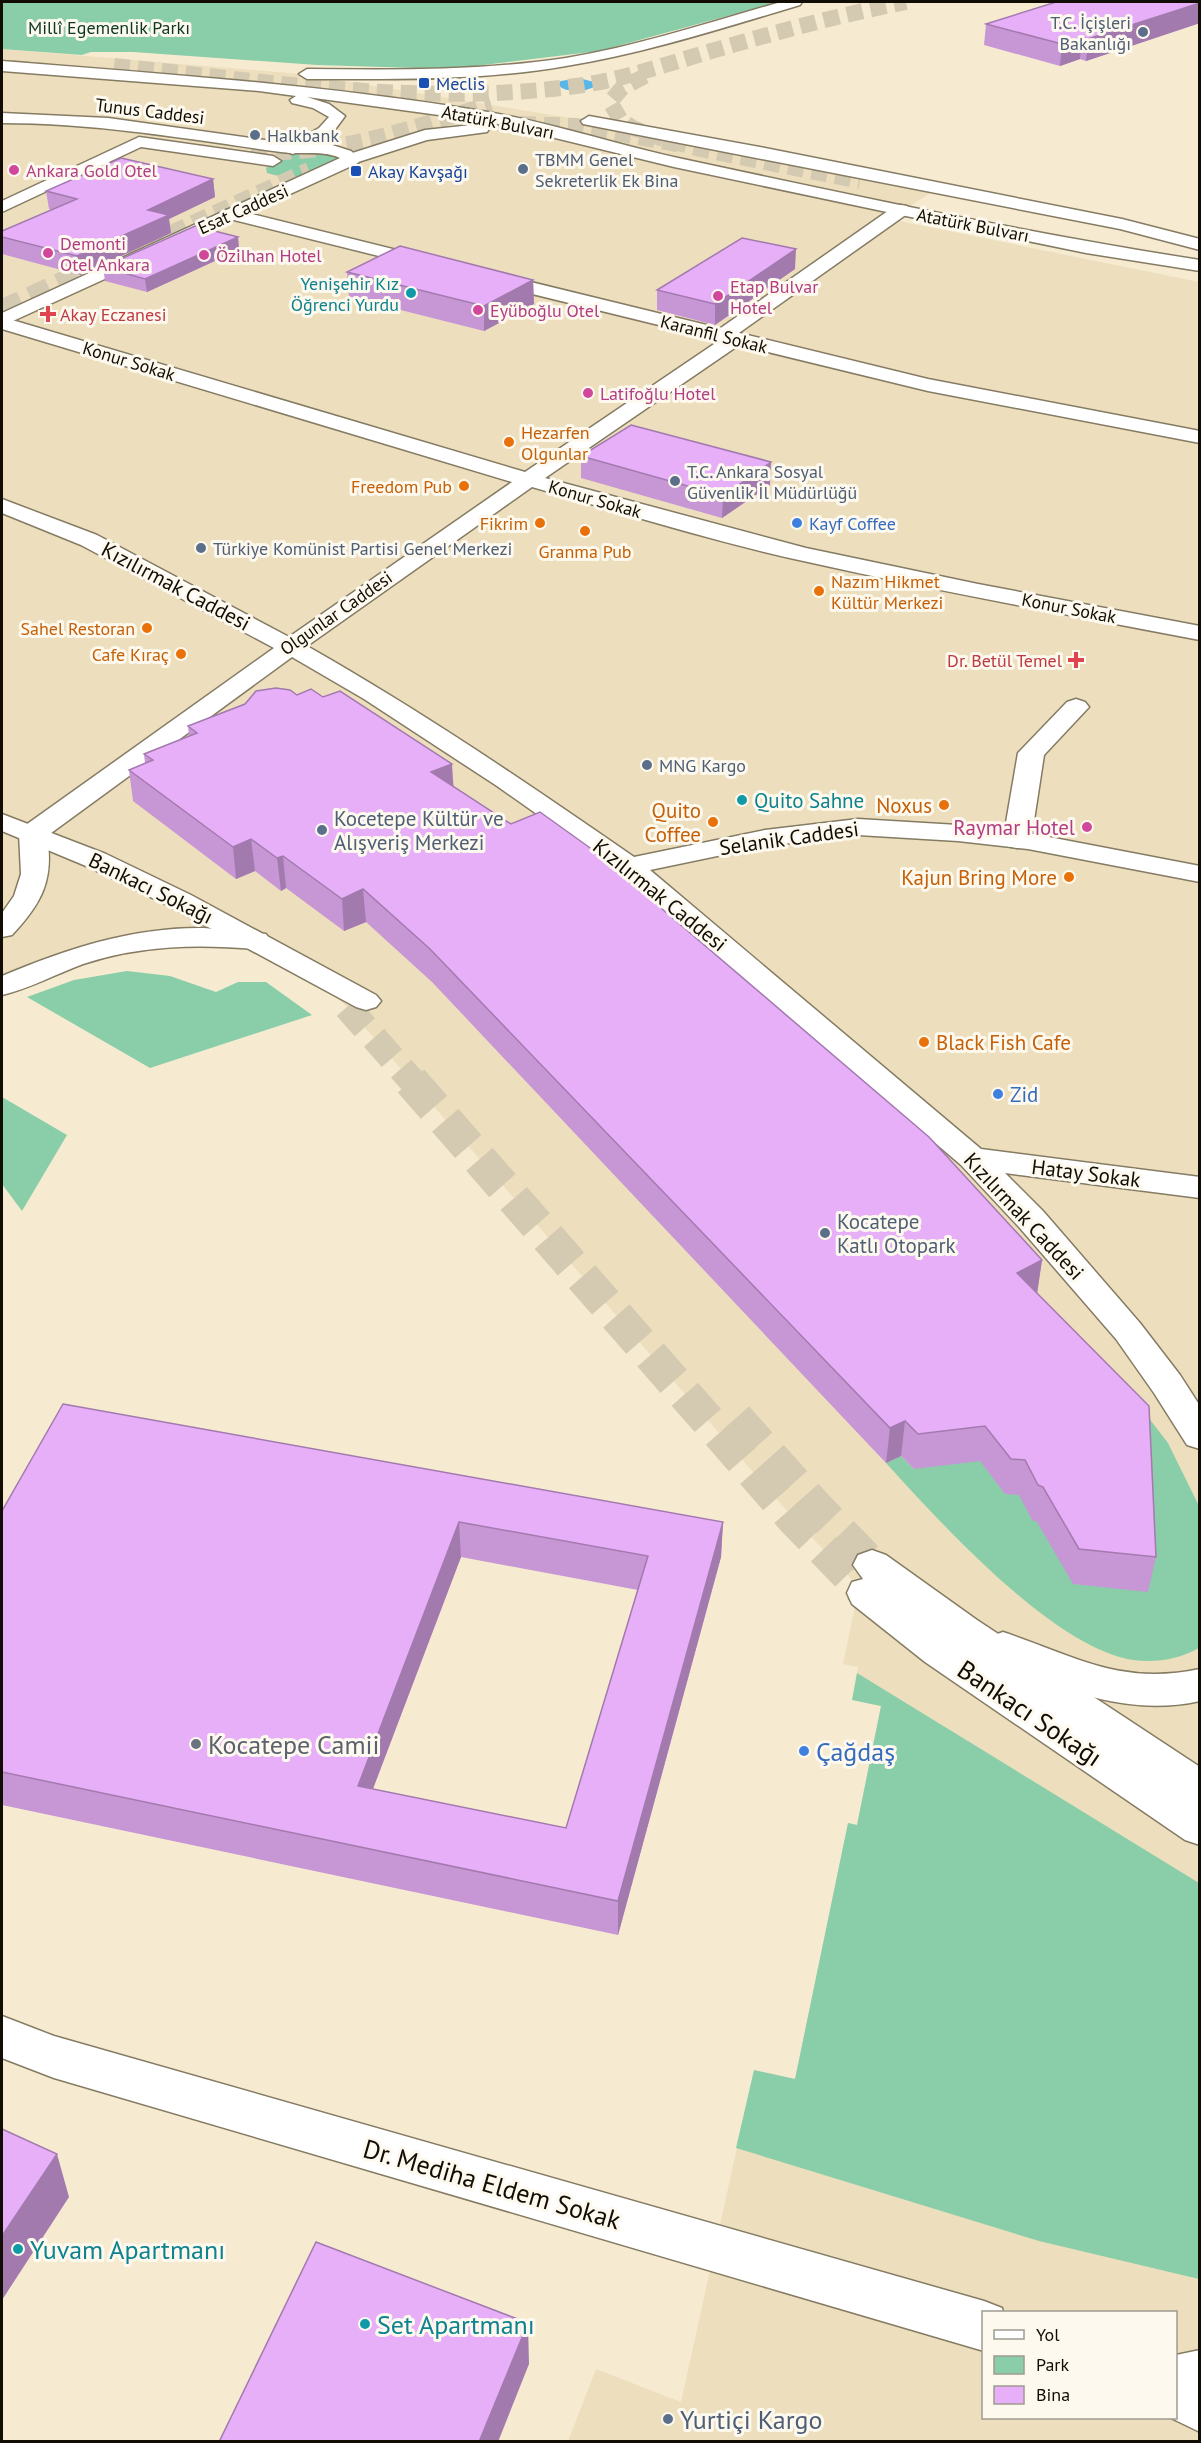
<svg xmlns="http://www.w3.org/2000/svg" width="1201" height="2443" font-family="'PT Sans',sans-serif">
	<rect width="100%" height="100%" fill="#f6ebd1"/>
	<path fill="#eddfbe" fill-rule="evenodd" d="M2 49 301 74 589 121 938 188 890 219 1199 282V2441H568L596 2369 681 2402 754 2070 795 2079 848 1823 857 1825 881 1706 852 1700 858 1667 843 1664 859 1587 794 1519 347 1007 325 987 256 940 184 936 25 976 2 986ZM984 2312H1176V2418H984Z"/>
	<g fill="#8acea9">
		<polygon points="2,2 779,2 599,51 450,69 317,65 133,52 91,52 82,55 2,49"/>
		<path d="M293 149 348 155C318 171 301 184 267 173L266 168Z"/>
		<polygon points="127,971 170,976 216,992 238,982 266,982 312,1015 150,1068 27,997 74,980"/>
		<polygon points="2,1097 67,1135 22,1211 2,1184"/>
		<path d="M1148 1417 1168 1443 1199 1506V1648C1179 1659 1157 1663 1133 1660 1053 1648 940 1522 886 1463L901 1456 914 1469Z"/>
		<polygon points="857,1673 1199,1883 1199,2279 1039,2241 736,2148 754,2070 795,2079 848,1823 857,1825 881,1706 852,1700"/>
	</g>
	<path fill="#58b6e9" d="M579 78 594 82 596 86C585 92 566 94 557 84L561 81Z"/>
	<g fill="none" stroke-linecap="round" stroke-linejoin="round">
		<polyline stroke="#d4cab2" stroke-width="16" stroke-dasharray="16 8" stroke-linecap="butt" points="84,273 309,170"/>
		<polyline stroke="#d4cab2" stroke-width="21" stroke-dasharray="21 10" stroke-linecap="butt" points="2,310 87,271"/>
		<polyline stroke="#d4cab2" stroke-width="27" stroke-dasharray="27 14" stroke-linecap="butt" points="347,1007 413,1082"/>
		<g stroke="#d4cab2" stroke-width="35" stroke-dasharray="35 17" stroke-linecap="butt">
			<polyline points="411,1081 794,1519 866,1593"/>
			<polyline points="736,1418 814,1505 872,1565"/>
		</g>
		<g stroke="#d4cab2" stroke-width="16" stroke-dasharray="16 8" stroke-linecap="butt">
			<path d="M114 66C267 81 422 107 576 86 621 80 664 65 708 52 773 33 839 15 906 2"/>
			<polyline points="645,76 622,88 610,102 620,119 633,128 654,136 700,149 860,181"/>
			<polyline points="496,123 577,126 682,145"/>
			<path d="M251 152C337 156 410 128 491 104"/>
		</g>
		<g stroke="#857b63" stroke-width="3">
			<g id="pedestrian">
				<polygon points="901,205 907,206 910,210 907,214 729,340 715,340 712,336 715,332 895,206"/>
				<polygon points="1076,699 1085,702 1089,707 1044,755 1031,840 1027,846 1017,848 1007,846 1003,840 1018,753 1067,702"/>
			</g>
		</g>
		<g stroke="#857b63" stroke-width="3">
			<g id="minor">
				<polygon points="139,137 273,156 281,161 273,166 141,147 2,212 2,201"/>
				<polygon points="232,209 437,260 440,264 437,268 431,269 226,218 223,214 226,210"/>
				<path d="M490 272 928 379 1200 431V443L928 391 739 345 545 478 806 548 978 584 1200 626V640C1069 615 938 591 808 562 715 542 623 513 532 487L307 646C420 710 527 783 634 857L765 830 858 819 958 825 1028 833 1200 866V882L1028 849 958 841 858 835 765 846 650 870 981 1149 1200 1177V1198L1005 1173 1043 1211 1140 1323 1180 1375 1200 1406V1449L1187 1445 1154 1393 1116 1339 1019 1227 961 1165 619 872 497 786 364 699 292 657 47 836C54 880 42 903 12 935L2 937V913L14 896 21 874 19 833 23 827 274 648 81 545 2 513V499L97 535 289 637 512 482 2 329V317L525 472 720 340 483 282 481 278 483 274Z"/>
				<path d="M1003 1632C1075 1656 1120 1686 1200 1669V1701C1124 1718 1058 1687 989 1659L983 1648 989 1637Z"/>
				<polygon points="2,2016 54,2036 984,2301 1002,2308 1003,2312 984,2312 984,2351 54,2078 2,2058"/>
				<polygon points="1200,2350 1200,2432 1171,2418 1176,2418 1176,2355"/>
			</g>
		</g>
		<g stroke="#857b63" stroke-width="3">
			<g id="tertiary">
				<path d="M2 113 108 118 286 143 329 144 351 151 360 159 358 163 2 326V313L340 158C322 150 301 155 281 152 188 139 96 123 2 123Z"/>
				<path d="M204 928 266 934 270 940 266 946 256 949C196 944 141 945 83 964 56 974 29 989 2 995V976C66 949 133 927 204 928Z"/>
			</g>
		</g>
		<g stroke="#857b63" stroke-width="3">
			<g id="secondary">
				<polygon points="2,814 106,854 191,895 376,995 381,1001 376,1007 366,1010 356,1007 171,907 86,866 2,831"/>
				<polygon points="872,1550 886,1555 977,1620 1200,1767 1200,1845 1185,1840 925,1662 852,1604 847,1593 852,1582 863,1579 853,1565 858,1555"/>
			</g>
		</g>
		<g stroke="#857b63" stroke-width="3">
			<g id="primary">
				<path d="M781 2H802L800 5C723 28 646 53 566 66 481 81 393 79 307 79L299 74 307 69C393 70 480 71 566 58 639 46 710 22 781 2Z"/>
				<path d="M2 61C164 74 327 85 488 112 552 123 615 144 678 158 851 195 1025 233 1200 260V271L1086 253 901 215 674 167 490 122 307 97 329 104 345 116 331 135 293 154 287 152 285 149 287 146 319 128 329 117 313 108 292 103 290 100 296 96 259 91 2 71Z"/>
				<polygon points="589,116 765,148 1122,219 1200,239 1200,250 1120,229 583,124 581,121"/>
				<polygon points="481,124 487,126 489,129 487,132 427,140 352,164 344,159 346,155 425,130"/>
			</g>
		</g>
		<use href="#pedestrian" fill="#fff" fill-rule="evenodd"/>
		<use href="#minor" fill="#fff" fill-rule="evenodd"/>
		<use href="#tertiary" fill="#fff" fill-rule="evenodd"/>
		<use href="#secondary" fill="#fff" fill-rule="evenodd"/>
		<use href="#primary" fill="#fff" fill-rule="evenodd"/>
	</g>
	<g fill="#c796d5" fill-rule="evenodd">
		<polygon points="1200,2 1200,23 1086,61 1080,59 1060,66 984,45 986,24"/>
		<polygon points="213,179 215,197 169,219 171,233 80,275 2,254 2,231 52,210 49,209 46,191"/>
		<polygon points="238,237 239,250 147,292 105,281 103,267"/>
		<polygon points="795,269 715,325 657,310 657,290"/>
		<polygon points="347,272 533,280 534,304 484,331 349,297"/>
		<polygon points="581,456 770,485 722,518 581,478"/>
		<polygon points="188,726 453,787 1042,1260 1037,1293 1156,1557 1148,1592 1073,1584 1037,1522 1032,1520 1019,1495 1005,1494 980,1461 914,1469 901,1456 886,1463 432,982 366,922 344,931 286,888 281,891 255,871 236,879 133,801 129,770 145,763 144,754 189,736"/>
		<path d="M2 1511 723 1522 721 1557 618 1935 2 1805ZM461 1557 638 1590 566 1828 373 1789Z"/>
	</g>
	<g fill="#a27aae">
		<polygon points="1200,3 1200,23 1086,61 1088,39"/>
		<polygon points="1082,37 1080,59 1060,66 1062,44"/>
		<polygon points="213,179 215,197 169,219 171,233 80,275 77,256 148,210"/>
		<polygon points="238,237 239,250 147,292 145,279"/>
		<polygon points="796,249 795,269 715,325 715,304"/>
		<polygon points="533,280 534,304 484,331 484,306"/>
		<polygon points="771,462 770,485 722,518 723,496"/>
		<polygon points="452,764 454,795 431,772"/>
		<polygon points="251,839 255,871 236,879 233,847"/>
		<polygon points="283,856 286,888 281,891 277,858"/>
		<polygon points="363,889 366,922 344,931 342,899"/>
		<polygon points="1042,1260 1037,1294 1017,1273"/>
		<polygon points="905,1421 901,1456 886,1463 890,1428"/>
		<polygon points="459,1522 461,1557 361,1820 358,1786"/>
		<polygon points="723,1522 721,1557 618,1935 618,1901"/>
		<polygon points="57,2154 69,2197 2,2300 2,2236"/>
		<polygon points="528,2323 529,2364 498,2442 479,2442"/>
	</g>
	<g fill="#e7aff8" stroke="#a27aae" stroke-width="1.5" fill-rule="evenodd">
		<polygon points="1056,2 1200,2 1200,3 1088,39 1082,37 1062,44 986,24"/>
		<polygon points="121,158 213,179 148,210 169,215 77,256 2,237 2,231 77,199 46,191"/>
		<polygon points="195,226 238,237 145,279 103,267"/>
		<polygon points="742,238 796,249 715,304 657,290"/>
		<polygon points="400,246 533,280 484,306 347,272"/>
		<polygon points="631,425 771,462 723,496 581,456"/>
		<polygon points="276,688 290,690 297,695 311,689 323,697 340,691 452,764 431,772 511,824 540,812 593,850 929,1137 1042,1260 1017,1273 1149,1406 1156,1557 1079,1549 1043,1487 1038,1485 1025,1460 1011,1459 985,1426 918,1434 905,1421 890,1428 430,949 363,889 342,899 283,856 277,858 251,839 233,847 129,770 153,760 144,754 197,733 188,726 245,704 256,691"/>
		<path d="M63 1404 723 1522 618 1901 2 1772V1511ZM459 1522 648 1556 566 1828 358 1786Z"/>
		<polygon points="2,2129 57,2154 2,2236"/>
		<polygon points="316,2242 528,2323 479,2442 219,2442"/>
	</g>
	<g fill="#5c6f8a" stroke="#fdf9ee" stroke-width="2">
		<circle cx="1143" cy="32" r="6"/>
		<circle cx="255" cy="135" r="6"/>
		<circle cx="523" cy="169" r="6"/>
		<circle cx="675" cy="481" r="6"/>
		<circle cx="201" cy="548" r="6"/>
		<circle cx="647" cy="765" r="6"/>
		<circle cx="322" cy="830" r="6"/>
		<circle cx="825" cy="1233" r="6"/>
		<circle cx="668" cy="2419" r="6"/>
	</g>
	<g fill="#1a4fb4" stroke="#fdf9ee" stroke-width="2">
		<rect x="418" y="77" width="12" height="12" rx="3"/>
		<rect x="350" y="165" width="12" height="12" rx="3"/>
	</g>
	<g fill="#d1479c" stroke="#fdf9ee" stroke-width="2">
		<circle cx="14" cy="170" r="6"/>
		<circle cx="48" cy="253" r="6"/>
		<circle cx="204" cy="255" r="6"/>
		<circle cx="718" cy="296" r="6"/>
		<circle cx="478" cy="310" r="6"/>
		<circle cx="588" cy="393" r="6"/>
		<circle cx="1087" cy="827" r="6"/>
	</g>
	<g fill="#0f9aa8" stroke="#fdf9ee" stroke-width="2">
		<circle cx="411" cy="293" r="6"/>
		<circle cx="742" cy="800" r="6"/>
		<circle cx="18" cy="2249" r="6"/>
		<circle cx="365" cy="2324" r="6"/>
	</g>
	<g fill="#e0444e" stroke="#fdf9ee" stroke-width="2">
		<path d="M45 305h6v6h6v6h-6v6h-6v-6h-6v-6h6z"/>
		<path d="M1073 651h6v6h6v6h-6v6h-6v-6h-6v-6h6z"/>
	</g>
	<g fill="#e8710a" stroke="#fdf9ee" stroke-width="2">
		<circle cx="509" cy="442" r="6"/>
		<circle cx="464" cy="486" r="6"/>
		<circle cx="540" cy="523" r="6"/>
		<circle cx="585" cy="531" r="6"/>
		<circle cx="819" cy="591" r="6"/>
		<circle cx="147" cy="628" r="6"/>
		<circle cx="181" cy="654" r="6"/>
		<circle cx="944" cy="805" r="6"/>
		<circle cx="713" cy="822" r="6"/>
		<circle cx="1069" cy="877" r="6"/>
		<circle cx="924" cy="1042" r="6"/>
	</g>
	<g fill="#3f7fe0" stroke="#fdf9ee" stroke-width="2">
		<circle cx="797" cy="523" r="6"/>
		<circle cx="998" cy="1094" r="6"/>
		<circle cx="804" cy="1751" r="6"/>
	</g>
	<circle fill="#6b7280" stroke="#fdf9ee" stroke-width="2" cx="196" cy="1744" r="6"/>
	<g text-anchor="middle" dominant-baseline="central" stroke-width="6" stroke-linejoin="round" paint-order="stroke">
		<g font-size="18" fill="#4e5e75" stroke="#fdf9ee" text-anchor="start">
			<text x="1131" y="22" text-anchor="end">T.C. İçişleri<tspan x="1131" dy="21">Bakanlığı</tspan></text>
			<text x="267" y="135">Halkbank</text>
			<text x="535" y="159">TBMM Genel<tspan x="535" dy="21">Sekreterlik Ek Bina</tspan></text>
			<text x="687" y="471">T.C. Ankara Sosyal<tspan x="687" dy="21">Güvenlik İl Müdürlüğü</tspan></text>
			<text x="213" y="548">Türkiye Komünist Partisi Genel Merkezi</text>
			<text x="659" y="765">MNG Kargo</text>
		</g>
		<g font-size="18" fill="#0c3723" stroke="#fdf9ee">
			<text x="109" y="27">Millî Egemenlik Parkı</text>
		</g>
		<g font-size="18" fill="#164399" stroke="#fdf9ee" text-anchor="start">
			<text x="436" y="83">Meclis</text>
			<text x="368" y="171">Akay Kavşağı</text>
		</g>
		<g font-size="18" fill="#110d05" stroke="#fdf9ee">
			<text transform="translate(150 111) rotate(7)">Tunus Caddesi</text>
			<text transform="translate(498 122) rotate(11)">Atatürk Bulvarı</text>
			<text transform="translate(243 209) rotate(-24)">Esat Caddesi</text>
			<text transform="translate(973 225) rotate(11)">Atatürk Bulvarı</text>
			<text transform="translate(714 334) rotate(14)">Karanfil Sokak</text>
			<text transform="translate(129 361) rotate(17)">Konur Sokak</text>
			<text transform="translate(595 499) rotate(16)">Konur Sokak</text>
			<text transform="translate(1069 608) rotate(11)">Konur Sokak</text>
			<text transform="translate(336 613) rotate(-35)">Olgunlar Caddesi</text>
		</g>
		<g font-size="18" fill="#b23c85" stroke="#fdf9ee" text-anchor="start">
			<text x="26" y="170">Ankara Gold Otel</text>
			<text x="60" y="243">Demonti<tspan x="60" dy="21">Otel Ankara</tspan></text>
			<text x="216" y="255">Özilhan Hotel</text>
			<text x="730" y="286">Etap Bulvar<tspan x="730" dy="21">Hotel</tspan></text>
			<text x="490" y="310">Eyüboğlu Otel</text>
			<text x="600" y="393">Latifoğlu Hotel</text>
		</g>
		<g font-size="18" fill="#0d838f" stroke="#fdf9ee" text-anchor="end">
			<text x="399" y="283">Yenişehir Kız<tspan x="399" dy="21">Öğrenci Yurdu</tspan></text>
		</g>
		<g font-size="18" fill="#be3a42" stroke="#fdf9ee" text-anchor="start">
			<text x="60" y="314">Akay Eczanesi</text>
			<text x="1062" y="660" text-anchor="end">Dr. Betül Temel</text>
		</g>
		<g font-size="18" fill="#c56008" stroke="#fdf9ee" text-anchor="end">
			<text x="521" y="432" text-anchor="start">Hezarfen<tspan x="521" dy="21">Olgunlar</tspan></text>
			<text x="452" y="486">Freedom Pub</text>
			<text x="528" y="523">Fikrim</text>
			<text x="585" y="551" text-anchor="middle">Granma Pub</text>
			<text x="831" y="581" text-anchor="start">Nazım Hikmet<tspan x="831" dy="21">Kültür Merkezi</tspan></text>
			<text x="135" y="628">Sahel Restoran</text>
			<text x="169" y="654">Cafe Kıraç</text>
		</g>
		<g font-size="18" fill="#366cbe" stroke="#fdf9ee" text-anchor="start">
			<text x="809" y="523">Kayf Coffee</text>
		</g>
		<g font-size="21" fill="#110d05" stroke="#fdf9ee">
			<text transform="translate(176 586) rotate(28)">Kızılırmak Caddesi</text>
			<text transform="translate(789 838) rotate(-8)">Selanik Caddesi</text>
			<text transform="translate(151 888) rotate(26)">Bankacı Sokağı</text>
			<text transform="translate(660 895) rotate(39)">Kızılırmak Caddesi</text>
			<text transform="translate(1086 1173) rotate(7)">Hatay Sokak</text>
			<text transform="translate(1024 1216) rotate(47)">Kızılırmak Caddesi</text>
		</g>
		<g font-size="21" fill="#0d838f" stroke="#fdf9ee" text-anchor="start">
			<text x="754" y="800">Quito Sahne</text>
		</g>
		<g font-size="21" fill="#c56008" stroke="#fdf9ee" text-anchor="end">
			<text x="932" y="805">Noxus</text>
			<text x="701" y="810">Quito<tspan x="701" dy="24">Coffee</tspan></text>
			<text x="1057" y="877">Kajun Bring More</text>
			<text x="936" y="1042" text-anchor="start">Black Fish Cafe</text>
		</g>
		<g font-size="21" fill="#4e5e75" stroke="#fdf9ee" text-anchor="start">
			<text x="334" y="818">Kocetepe Kültür ve<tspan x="334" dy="24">Alışveriş Merkezi</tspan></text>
			<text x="837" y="1221">Kocatepe<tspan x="837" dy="24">Katlı Otopark</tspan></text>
		</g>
		<g font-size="21" fill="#b23c85" stroke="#fdf9ee" text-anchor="end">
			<text x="1075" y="827">Raymar Hotel</text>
		</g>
		<g font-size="21" fill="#366cbe" stroke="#fdf9ee" text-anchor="start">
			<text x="1010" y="1094">Zid</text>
		</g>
		<g font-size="26" fill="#110d05" stroke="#fdf9ee">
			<text transform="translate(1030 1713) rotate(34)">Bankacı Sokağı</text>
			<text transform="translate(492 2184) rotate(16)">Dr. Mediha Eldem Sokak</text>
		</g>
		<g font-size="26" fill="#5b616d" stroke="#fdf9ee" text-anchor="start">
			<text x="208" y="1744">Kocatepe Camii</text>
		</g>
		<g font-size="26" fill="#366cbe" stroke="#fdf9ee" text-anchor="start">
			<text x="816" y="1751">Çağdaş</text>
		</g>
		<g font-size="26" fill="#0d838f" stroke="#fdf9ee" text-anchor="start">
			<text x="30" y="2249">Yuvam Apartmanı</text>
			<text x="377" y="2324">Set Apartmanı</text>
		</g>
		<g font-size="26" fill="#4e5e75" stroke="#fdf9ee" text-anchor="start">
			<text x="680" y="2419">Yurtiçi Kargo</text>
		</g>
	</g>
	<rect width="1201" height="2443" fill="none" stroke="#110d05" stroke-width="6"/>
	<rect x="982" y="2311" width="195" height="108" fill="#fdf9ee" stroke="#9f9b91" stroke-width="1.5"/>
	<rect x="994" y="2330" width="30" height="9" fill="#ffffff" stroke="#9f9b91" stroke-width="1.5"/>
	<text x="1036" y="2341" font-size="18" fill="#110d05">Yol</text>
	<rect x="994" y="2356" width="30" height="18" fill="#8acea9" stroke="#9f9b91" stroke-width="1.5"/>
	<text x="1036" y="2371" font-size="18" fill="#110d05">Park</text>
	<rect x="994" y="2386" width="30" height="18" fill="#e7aff8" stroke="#9f9b91" stroke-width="1.5"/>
	<text x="1036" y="2401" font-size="18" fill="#110d05">Bina</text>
</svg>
